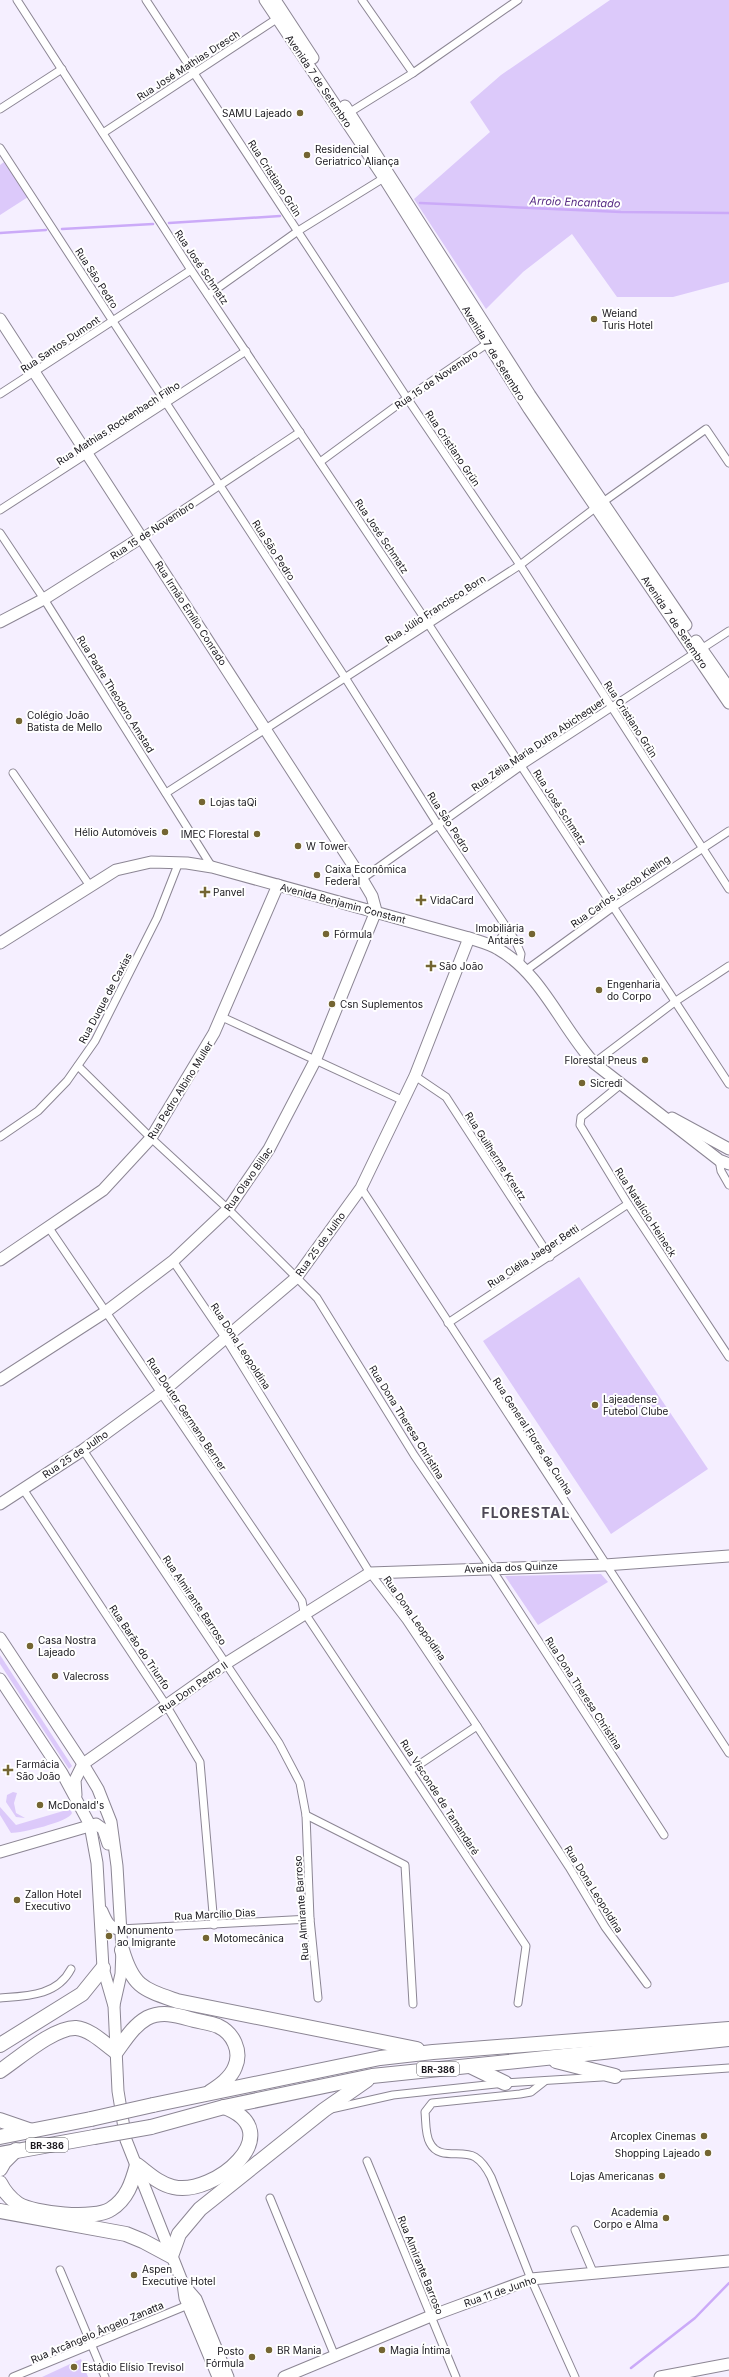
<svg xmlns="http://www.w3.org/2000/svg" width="729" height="2377" font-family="Inter,sans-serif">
	<rect width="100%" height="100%" fill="#f5efff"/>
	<g fill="#dcc9fa">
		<polygon points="610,0 729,0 729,282 673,297 617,297 572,234 523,272 486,309 414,199 490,132 470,102 501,75"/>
		<polygon points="4,162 28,197 0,215 0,165"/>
		<polygon points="579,1277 708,1469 611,1534 483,1341"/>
		<polygon points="601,1574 608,1582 538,1625 505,1576"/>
		<polygon points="0,1655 72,1766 69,1769 0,1664"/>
		<polygon points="13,1792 17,1793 14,1803 16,1813 25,1818 16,1817 6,1802 7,1795"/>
		<path d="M0 1807 16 1825 70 1809 72 1813C69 1822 21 1833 11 1833L0 1815Z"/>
		<polygon points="81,2359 88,2377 42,2377"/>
	</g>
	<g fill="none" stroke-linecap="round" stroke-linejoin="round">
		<g stroke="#cbaaf8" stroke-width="2.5">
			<polyline points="420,203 621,212 729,213"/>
			<polyline points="169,223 280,216"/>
			<polyline points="62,229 153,224"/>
			<polyline points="0,233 46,230"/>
			<polyline points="631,2368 695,2318 729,2283"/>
		</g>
		<g stroke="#8c8694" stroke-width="9">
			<g id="street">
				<polyline points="17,0 191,270 429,625 729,1084"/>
				<polyline points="146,0 407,398 520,565 729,889"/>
				<polyline points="362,0 413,73"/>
				<polyline points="0,109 62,69"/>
				<polyline points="347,114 413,73 518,0"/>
				<polyline points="103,133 281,16"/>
				<polyline points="0,148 346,679 438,825 515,940 521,954 519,966"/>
				<polyline points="208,295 298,231 387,176"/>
				<polyline points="0,394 191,270"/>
				<polyline points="320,462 407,398 491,341"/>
				<polyline points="0,510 246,351"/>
				<polyline points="0,533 44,599 212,867"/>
				<polyline points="142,537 300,432"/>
				<polyline points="13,773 90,886"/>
				<polyline points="166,793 520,565 603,502 706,429 729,463"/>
				<polyline points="362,879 521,766 729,631"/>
				<polyline points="495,947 507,929"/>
				<polyline points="525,971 613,907 729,831"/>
				<polyline points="222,1017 404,1101"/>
				<polyline points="594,1063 676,1001 729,966"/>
				<polyline points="78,1066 151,1138 228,1209 317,1298 414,1455 491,1568 664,1835"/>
				<polyline points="415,1076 446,1097 550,1257"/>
				<polyline points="620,1085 581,1117 580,1125 628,1204 729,1357"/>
				<polyline points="0,1137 38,1111 67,1081 95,1041 157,918 179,862"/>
				<polyline points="719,1160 721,1171 729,1185"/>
				<polyline points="361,1188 729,1753"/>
				<polyline points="49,1228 302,1601 304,1612 526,1946 518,2003"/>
				<polyline points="173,1261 226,1339 370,1573 406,1620 477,1726 569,1867 605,1927 647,1984"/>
				<polyline points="448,1323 628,1204"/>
				<polyline points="83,1450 279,1743 300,1783 306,1815 310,1919 318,1998"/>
				<polyline points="23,1489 166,1705 200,1762 214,1925"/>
				<polyline points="411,1770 477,1726"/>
				<polyline points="306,1815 405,1865 413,2004"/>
				<polyline points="120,1929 310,1919"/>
				<path d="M0 1998C27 1996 57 1996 71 1969"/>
				<polyline points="612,2076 729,2068"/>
				<path d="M545 2081 531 2092 520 2094 432 2103 425 2112C426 2121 425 2135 430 2143 439 2161 462 2149 475 2157 483 2162 487 2169 491 2177L531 2279 575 2377"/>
				<polyline points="331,2109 393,2095 505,2083 602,2077"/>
				<polyline points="367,2161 456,2377"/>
				<polyline points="270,2198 334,2354"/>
				<polyline points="575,2230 593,2272"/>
				<polyline points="60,2270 105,2377"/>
				<polyline points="13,2377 188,2305"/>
			</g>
		</g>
		<g stroke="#8c8694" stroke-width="13">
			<g id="secondary">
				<polyline points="265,0 384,178 529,409 729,703"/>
				<polyline points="275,0 313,58"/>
				<polyline points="345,106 530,395 686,625"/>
				<polyline points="0,319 362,879 372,896 376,911 315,1061 269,1149 228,1209 173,1261 107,1311 0,1380"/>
				<polyline points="0,622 44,599 142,537"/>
				<polyline points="696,641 729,688"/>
				<path d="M0 943 116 870 151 862 187 863 212 867 469 938C478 941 490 944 498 949 542 974 561 1027 594 1063L719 1160 729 1164"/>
				<polyline points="672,1118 729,1149"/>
				<polyline points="0,1260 103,1190 151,1138 214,1033 278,885"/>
				<polyline points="0,1504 83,1450 161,1393 296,1278 361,1188 415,1076 469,938"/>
				<polyline points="0,1638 83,1764 98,1789 111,1822 117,1866 122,1950 121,1974 114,2005"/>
				<polyline points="0,1679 62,1773 90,1825 97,1863 103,1968 114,2006 118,2091 126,2140 183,2284 185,2298 218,2377"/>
				<polyline points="76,1795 75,1780 83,1764 225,1664 370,1573 605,1565 729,1556"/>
				<polyline points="0,1852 96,1824 103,1829 108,1844"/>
				<path d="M102 1911C106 1920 109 1929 120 1929"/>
				<polyline points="183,2284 196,2299 228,2377"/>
				<polyline points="284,2377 431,2316 531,2279 729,2261"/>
				<polyline points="660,2377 729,2364"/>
			</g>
		</g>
		<g stroke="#8c8694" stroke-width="16">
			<g id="highway">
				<path d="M122 1950C133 1987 143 1989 177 2001L417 2049"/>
				<polyline points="0,2045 82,1994 103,1968"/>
				<polyline points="556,2061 615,2076"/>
				<polyline points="470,2066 505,2083"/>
				<path d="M0 2071C18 2059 54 2027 76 2028 90 2029 105 2044 116 2052 125 2040 133 2026 147 2018 163 2010 179 2016 194 2020 202 2022 211 2023 218 2026 233 2033 242 2051 235 2067 231 2078 219 2086 210 2092"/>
				<polyline points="153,2105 380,2058 433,2052 729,2029"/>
				<polyline points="0,2120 32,2131"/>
				<polyline points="151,2127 224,2107 372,2076 729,2039"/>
				<polyline points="0,2137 91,2119"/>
				<polyline points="0,2154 94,2137"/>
				<polyline points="0,2169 4,2162 16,2150"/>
				<path d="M0 2183C4 2191 11 2199 18 2204 34 2214 95 2220 111 2209 127 2199 132 2183 137 2165 148 2173 159 2184 173 2187 214 2197 291 2132 224 2107"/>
				<polyline points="0,2211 126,2234 143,2241 171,2256 179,2234 200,2209 324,2110 367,2080"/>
			</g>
		</g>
		<use href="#street" stroke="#fff" stroke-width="7"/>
		<use href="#secondary" stroke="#fff" stroke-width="11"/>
		<use href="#highway" stroke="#fff" stroke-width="14"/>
		<g stroke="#8c8694" stroke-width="16" stroke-linecap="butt">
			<g id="highway-bridge">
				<polyline points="91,2119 153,2105"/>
				<polyline points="94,2137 151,2127"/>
			</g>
		</g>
		<use href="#highway-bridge" stroke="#fff" stroke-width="14"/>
	</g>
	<g fill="#746532" stroke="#fff" stroke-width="1.5">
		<circle cx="300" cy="113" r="4"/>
		<circle cx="307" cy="155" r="4"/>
		<circle cx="594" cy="319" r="4"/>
		<circle cx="19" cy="721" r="4"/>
		<circle cx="202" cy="802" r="4"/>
		<circle cx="165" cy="832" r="4"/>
		<circle cx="257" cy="834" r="4"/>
		<circle cx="298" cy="846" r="4"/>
		<circle cx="317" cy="875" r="4"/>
		<path d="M203 886h4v4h4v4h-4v4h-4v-4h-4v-4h4z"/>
		<path d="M419 894h4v4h4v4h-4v4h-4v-4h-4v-4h4z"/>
		<circle cx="326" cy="934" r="4"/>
		<circle cx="532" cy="934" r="4"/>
		<path d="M429 960h4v4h4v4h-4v4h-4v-4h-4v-4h4z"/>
		<circle cx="599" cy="990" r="4"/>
		<circle cx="332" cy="1004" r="4"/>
		<circle cx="645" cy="1060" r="4"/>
		<circle cx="582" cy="1083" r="4"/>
		<circle cx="595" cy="1405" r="4"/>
		<circle cx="30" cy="1646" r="4"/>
		<circle cx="55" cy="1676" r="4"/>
		<path d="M6 1764h4v4h4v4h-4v4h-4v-4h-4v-4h4z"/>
		<circle cx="40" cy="1805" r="4"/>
		<circle cx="17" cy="1900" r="4"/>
		<circle cx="109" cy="1936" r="4"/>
		<circle cx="206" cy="1938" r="4"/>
		<circle cx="704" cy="2136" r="4"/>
		<circle cx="708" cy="2153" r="4"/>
		<circle cx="662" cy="2176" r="4"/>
		<circle cx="666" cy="2218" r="4"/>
		<circle cx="134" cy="2275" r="4"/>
		<circle cx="269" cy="2350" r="4"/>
		<circle cx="382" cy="2350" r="4"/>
		<circle cx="252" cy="2357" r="4"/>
		<circle cx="74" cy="2367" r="4"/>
	</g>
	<g text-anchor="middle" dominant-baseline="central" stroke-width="4" stroke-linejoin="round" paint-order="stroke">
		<g fill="#fff" stroke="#5d5c60" stroke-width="1">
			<rect x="417" y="2062" width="42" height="14" rx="3"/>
			<rect x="26" y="2138" width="42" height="14" rx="3"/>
		</g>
		<g font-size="9" font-weight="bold" fill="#18161c">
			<text x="438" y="2069">BR-386</text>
			<text x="47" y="2145">BR-386</text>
		</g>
		<g font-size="10" fill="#18161c" stroke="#fff">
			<text transform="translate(188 65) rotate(-33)">Rua José Mathias Dresch</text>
			<text transform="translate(319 81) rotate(56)">Avenida 7 de Setembro</text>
			<text transform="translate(275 178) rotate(57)">Rua Cristiano Grün</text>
			<text transform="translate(202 267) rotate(56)">Rua José Schmatz</text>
			<text transform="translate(97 278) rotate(57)">Rua São Pedro</text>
			<text transform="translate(60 344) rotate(-34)">Rua Santos Dumont</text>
			<text transform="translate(494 353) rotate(58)">Avenida 7 de Setembro</text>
			<text transform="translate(436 379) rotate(-34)">Rua 15 de Novembro</text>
			<text transform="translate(118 423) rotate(-33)">Rua Mathias Rockenbach Filho</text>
			<text transform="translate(453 448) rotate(56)">Rua Cristiano Grün</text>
			<text transform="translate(152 530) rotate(-33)">Rua 15 de Novembro</text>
			<text transform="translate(382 536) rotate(56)">Rua José Schmatz</text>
			<text transform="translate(274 550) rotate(57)">Rua São Pedro</text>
			<text transform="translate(435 609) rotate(-33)">Rua Júlio Francisco Born</text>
			<text transform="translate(191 613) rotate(57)">Rua Irmão Emílio Conrado</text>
			<text transform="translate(675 622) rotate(56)">Avenida 7 de Setembro</text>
			<text transform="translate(116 694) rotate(58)">Rua Padre Theodoro Amstad</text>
			<text transform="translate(631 719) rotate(57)">Rua Cristiano Grün</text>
			<text transform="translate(538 744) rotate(-34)">Rua Zélia Maria Dutra Abichequer</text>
			<text transform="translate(560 807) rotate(57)">Rua José Schmatz</text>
			<text transform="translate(449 822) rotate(57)">Rua São Pedro</text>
			<text transform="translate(620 891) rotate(-35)">Rua Carlos Jacob Kieling</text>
			<text transform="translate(343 903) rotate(15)">Avenida Benjamin Constant</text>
			<text transform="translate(105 998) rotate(-62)">Rua Duque de Caxias</text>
			<text transform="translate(180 1090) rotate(-58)">Rua Pedro Albino Muller</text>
			<text transform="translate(496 1156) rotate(57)">Rua Guilherme Kreutz</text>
			<text transform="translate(248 1179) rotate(-55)">Rua Olavo Billac</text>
			<text transform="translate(646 1212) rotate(57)">Rua Natalício Heineck</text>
			<text transform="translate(320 1244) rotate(-54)">Rua 25 de Julho</text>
			<text transform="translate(533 1256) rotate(-33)">Rua Clélia Jaeger Betti</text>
			<text transform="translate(241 1346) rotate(57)">Rua Dona Leopoldina</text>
			<text transform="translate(187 1414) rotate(56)">Rua Doutor Germano Berner</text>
			<text transform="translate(407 1422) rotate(58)">Rua Dona Theresa Christina</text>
			<text transform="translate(533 1436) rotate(57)">Rua General Flores da Cunha</text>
			<text transform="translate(75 1454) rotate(-34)">Rua 25 de Julho</text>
			<text transform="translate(511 1567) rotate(-2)">Avenida dos Quinze</text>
			<text transform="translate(195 1600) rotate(56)">Rua Almirante Barroso</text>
			<text transform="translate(415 1618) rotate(55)">Rua Dona Leopoldina</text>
			<text transform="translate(140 1647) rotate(56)">Rua Barão do Triunfo</text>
			<text transform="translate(193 1687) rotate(-35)">Rua Dom Pedro II</text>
			<text transform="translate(584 1693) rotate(57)">Rua Dona Theresa Christina</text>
			<text transform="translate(440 1797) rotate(57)">Rua Visconde de Tamandaré</text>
			<text transform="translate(594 1889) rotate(58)">Rua Dona Leopoldina</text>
			<text transform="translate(301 1908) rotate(-94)">Rua Almirante Barroso</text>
			<text transform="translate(215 1914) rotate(-3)">Rua Marcílio Dias</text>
			<text transform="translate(421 2265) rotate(68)">Rua Almirante Barroso</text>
			<text transform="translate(500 2291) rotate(-19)">Rua 11 de Junho</text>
			<text transform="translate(97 2332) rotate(-23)">Rua Arcângelo Ângelo Zanatta</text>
		</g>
		<g font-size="10" fill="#18161c" stroke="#fff" text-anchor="start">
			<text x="292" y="113" text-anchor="end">SAMU Lajeado</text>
			<text x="315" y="149">Residencial<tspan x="315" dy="12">Geriatrico Aliança</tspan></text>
			<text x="602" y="313">Weiand<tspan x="602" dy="12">Turis Hotel</tspan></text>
			<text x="27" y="715">Colégio João<tspan x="27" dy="12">Batista de Mello</tspan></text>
			<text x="210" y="802">Lojas taQi</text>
			<text x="157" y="832" text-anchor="end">Hélio Automóveis</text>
			<text x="249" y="834" text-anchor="end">IMEC Florestal</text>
			<text x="306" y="846">W Tower</text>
			<text x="325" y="869">Caixa Econômica<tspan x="325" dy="12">Federal</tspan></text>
			<text x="213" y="892">Panvel</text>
			<text x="430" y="900">VidaCard</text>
			<text x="524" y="928" text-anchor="end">Imobiliária<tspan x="524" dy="12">Antares</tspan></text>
			<text x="334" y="934">Fórmula</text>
			<text x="439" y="966">São João</text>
			<text x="607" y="984">Engenharia<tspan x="607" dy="12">do Corpo</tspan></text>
			<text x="340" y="1004">Csn Suplementos</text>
			<text x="637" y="1060" text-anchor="end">Florestal Pneus</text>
			<text x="590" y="1083">Sicredi</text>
			<text x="603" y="1399">Lajeadense<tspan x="603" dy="12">Futebol Clube</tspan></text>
			<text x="38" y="1640">Casa Nostra<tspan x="38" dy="12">Lajeado</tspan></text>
			<text x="63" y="1676">Valecross</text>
			<text x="16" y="1764">Farmácia<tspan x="16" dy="12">São João</tspan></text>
			<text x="48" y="1805">McDonald's</text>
			<text x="25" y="1894">Zallon Hotel<tspan x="25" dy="12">Executivo</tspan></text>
			<text x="117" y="1930">Monumento<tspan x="117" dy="12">ao Imigrante</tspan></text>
			<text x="214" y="1938">Motomecânica</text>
			<text x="696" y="2136" text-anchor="end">Arcoplex Cinemas</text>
			<text x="700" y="2153" text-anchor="end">Shopping Lajeado</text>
			<text x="654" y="2176" text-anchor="end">Lojas Americanas</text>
			<text x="658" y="2212" text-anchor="end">Academia<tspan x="658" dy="12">Corpo e Alma</tspan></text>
			<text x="142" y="2269">Aspen<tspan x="142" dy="12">Executive Hotel</tspan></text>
			<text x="277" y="2350">BR Mania</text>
			<text x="390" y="2350">Magia Íntima</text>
			<text x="244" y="2351" text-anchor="end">Posto<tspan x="244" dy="12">Fórmula</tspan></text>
			<text x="82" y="2367">Estádio Elísio Trevisol</text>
		</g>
		<g font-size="11" font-style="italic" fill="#562a83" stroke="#fff">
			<text transform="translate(575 202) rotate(2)">Arroio Encantado</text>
		</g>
		<g font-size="14" font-weight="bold" letter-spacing="1" fill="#4e4956" stroke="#fff">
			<text x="526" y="1512">FLORESTAL</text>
		</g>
	</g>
</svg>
